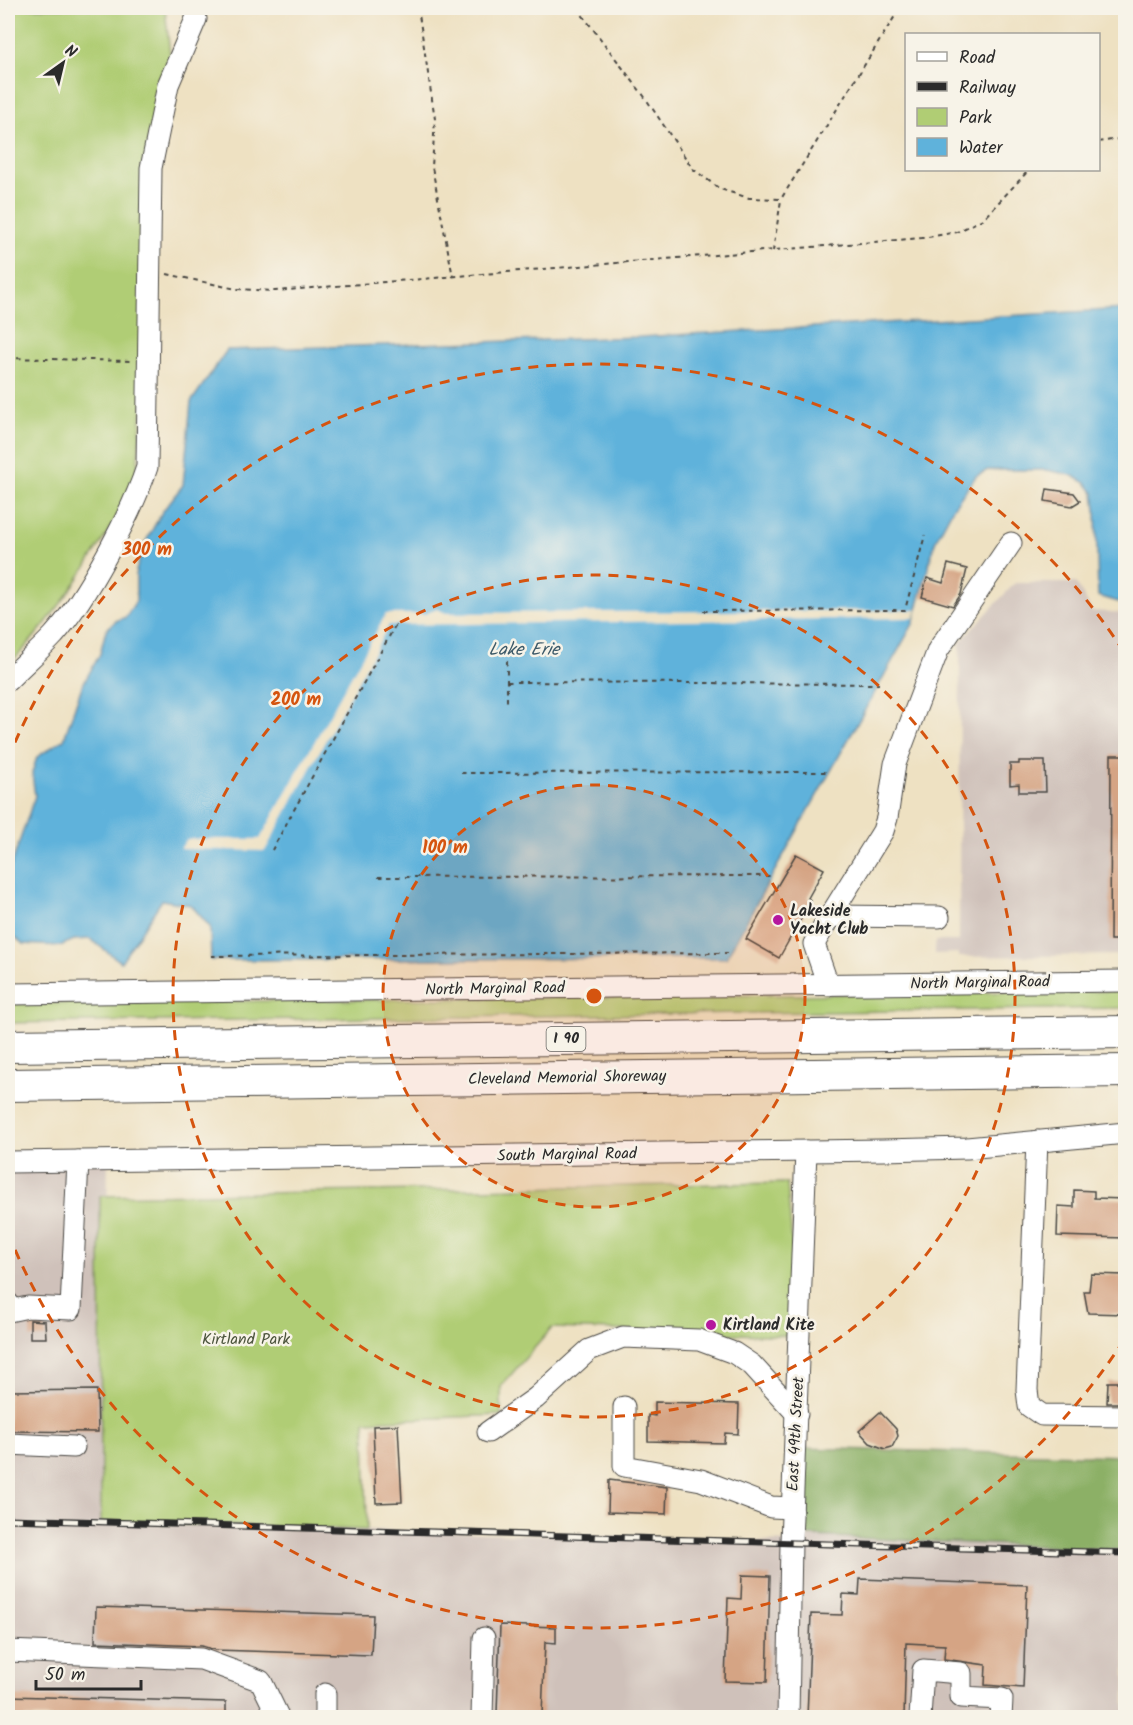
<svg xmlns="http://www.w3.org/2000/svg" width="1133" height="1725" font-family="Kalam,sans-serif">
	<rect width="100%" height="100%" fill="#f7f3e8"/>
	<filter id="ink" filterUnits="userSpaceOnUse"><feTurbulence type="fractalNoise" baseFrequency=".0167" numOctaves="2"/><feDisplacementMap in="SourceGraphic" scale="12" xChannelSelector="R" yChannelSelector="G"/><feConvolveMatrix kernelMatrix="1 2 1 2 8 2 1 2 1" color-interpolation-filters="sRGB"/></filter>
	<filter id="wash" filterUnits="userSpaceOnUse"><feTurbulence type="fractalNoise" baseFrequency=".008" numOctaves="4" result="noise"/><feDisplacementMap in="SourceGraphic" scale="24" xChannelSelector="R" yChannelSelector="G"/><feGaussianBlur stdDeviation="1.35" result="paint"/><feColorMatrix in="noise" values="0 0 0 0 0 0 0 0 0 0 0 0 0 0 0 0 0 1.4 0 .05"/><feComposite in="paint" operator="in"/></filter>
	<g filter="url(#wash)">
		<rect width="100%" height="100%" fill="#eee1c2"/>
		<g fill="#cfc1ba">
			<polygon points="1015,583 1076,583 1092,611 1125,613 1125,955 959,957 959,953 935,954 935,941 959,941 960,642"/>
			<polygon points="108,1161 102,1522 790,1542 791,1535 1125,1550 1125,1717 8,1717 8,1162"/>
		</g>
		<g fill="#b0cd74" stroke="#6e7c50" stroke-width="1.5">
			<path d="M8 8H165L170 55 136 483C100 548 60 613 8 666Z"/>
			<polygon points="1126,991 1125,1008 8,1023 8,1004"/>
			<polygon points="787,1183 800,1336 552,1328 501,1386 501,1415 365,1421 367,1530 101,1522 100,1196"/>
		</g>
		<polygon fill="#8cb066" stroke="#5c6e48" stroke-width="1.5" points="795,1448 1125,1456 1125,1550 791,1535"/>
		<polygon fill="#5fb2db" stroke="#456e83" stroke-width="1.5" points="1125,309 1125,604 1098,596 1096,509 1094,493 1086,483 1071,475 1047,470 988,470 976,476 953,508 935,542 913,624 726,958 211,960 210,927 191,905 162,900 121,962 90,939 74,940 60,946 23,944 8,931 10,869 35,796 32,773 37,757 64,739 82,686 100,654 106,630 116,621 126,617 136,601 136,571 144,545 162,512 183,485 191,402 227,350 640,337"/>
		<polygon fill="#eee1c2" points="437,609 446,613 917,610 914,618 389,625 265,851 180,849 187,839 260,839 386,614 425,614"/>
		<g id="blocks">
			<g fill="#d5a484">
				<polygon points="1047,489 1074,493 1080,501 1072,506 1045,501"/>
				<polygon points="948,564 967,569 961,594 953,606 922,597 927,578 943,583"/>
				<polygon points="1111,755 1125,755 1125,940 1110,940"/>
				<polygon points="1019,761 1045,761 1046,792 1019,792 1019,784 1010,785 1010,764 1019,764"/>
				<polygon points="796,854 824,869 808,898 811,901 779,958 746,939"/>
				<polygon points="1074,1190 1094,1191 1094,1198 1125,1199 1125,1238 1057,1236 1058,1206 1074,1207"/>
				<polygon points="1091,1274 1125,1275 1125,1314 1088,1313 1084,1291 1089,1291"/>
				<polygon points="30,1320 45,1321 46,1338 30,1338"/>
				<polygon points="1108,1382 1125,1382 1125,1403 1107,1403"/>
				<polygon points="97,1390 98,1432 8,1431 8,1391"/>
				<polygon points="655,1402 739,1404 738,1434 725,1433 724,1443 648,1441 648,1415 655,1416"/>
				<polygon points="880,1412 896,1429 898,1436 892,1447 885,1449 870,1443 859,1431"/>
				<polygon points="398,1425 402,1502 376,1503 373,1426"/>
				<polygon points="609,1480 667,1487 666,1514 608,1512"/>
				<polygon points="742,1575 770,1576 767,1682 725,1681 728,1598 741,1599"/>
				<polygon points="860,1579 1027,1585 1023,1688 985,1685 986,1665 944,1659 945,1645 906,1643 904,1718 807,1718 811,1614 842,1615 843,1594 859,1595"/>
				<polygon points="96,1607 373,1615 371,1655 215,1650 202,1646 95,1642"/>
				<polygon points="500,1625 556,1627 556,1643 545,1642 542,1715 497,1713"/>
				<polygon points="8,1696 226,1702 226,1718 8,1718"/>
			</g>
		</g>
	</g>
	<g filter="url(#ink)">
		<use href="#blocks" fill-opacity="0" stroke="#484642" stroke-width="1.5"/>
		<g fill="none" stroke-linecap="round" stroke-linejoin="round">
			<g stroke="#484642" stroke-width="23">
				<g id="minor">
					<path d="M8 680C23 665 39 651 54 635 86 599 132 513 147 467L151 168 168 85 196 19"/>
					<polyline points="830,916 883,831 887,818 895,764 938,650 1011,543"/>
					<polyline points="828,985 814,944 830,916 939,917"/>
					<polyline points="8,994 1126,981"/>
					<polyline points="1037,1141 1027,1390 1029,1406 1042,1415 1126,1416"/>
					<polyline points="8,1162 883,1150 967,1148 1126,1133"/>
					<polyline points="8,1303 9,1311 28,1307 71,1309 78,1161"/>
					<polyline points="624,1407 624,1466 701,1480 771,1507 792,1508"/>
					<polyline points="488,1432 536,1398 589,1350 623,1337 699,1340 734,1353 752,1365 797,1414"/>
					<polyline points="8,1444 74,1447"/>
					<polyline points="8,1651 201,1659 261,1681 279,1718"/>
					<polyline points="325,1718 325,1694"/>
					<polyline points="482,1718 484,1638"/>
					<polyline points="788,1718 791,1542 806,1151"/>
					<polyline points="920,1718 923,1670 961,1673 961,1697 1002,1699 1001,1718"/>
				</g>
			</g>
			<g stroke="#484642" stroke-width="34">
				<g id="highway">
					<polyline points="8,1046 1126,1032"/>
					<polyline points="8,1085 1126,1071"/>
				</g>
			</g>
			<g stroke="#484642" stroke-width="2" stroke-dasharray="4.5 4.5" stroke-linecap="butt">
				<polyline points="418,8 435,119 432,167 453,277"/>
				<polyline points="577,8 644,96 693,169 720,189 749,198 781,199 900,8"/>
				<polyline points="1098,142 1126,138"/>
				<polyline points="773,251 781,200"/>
				<polyline points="167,274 236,289 275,291 922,238 957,232 983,219 1029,170"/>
				<polyline points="8,358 131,361"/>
				<polyline points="703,611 905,610 925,535"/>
				<polyline points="507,661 507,702"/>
				<polyline points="507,682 879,684"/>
				<polyline points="461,773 830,772"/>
				<polyline points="272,850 396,624"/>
				<polyline points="378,877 772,876"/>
				<polyline points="211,956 728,953"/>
			</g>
			<use href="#minor" stroke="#fff" stroke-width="21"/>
			<use href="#highway" stroke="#fff" stroke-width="32"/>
			<g stroke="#2b2b2b" stroke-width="7">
				<polyline id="rail" points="8,1519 1126,1553"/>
			</g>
			<use href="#rail" stroke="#f7f3e8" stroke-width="4.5" stroke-dasharray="14" stroke-linecap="butt"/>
		</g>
	</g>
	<circle cx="594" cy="996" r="211" fill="#d5540f" fill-opacity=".12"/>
	<g fill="none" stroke="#d5540f" stroke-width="3" stroke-dasharray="10 8">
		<circle cx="594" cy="996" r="211"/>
		<circle cx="594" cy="996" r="421"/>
		<path d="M1124 1340A632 632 0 0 1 8 1233M8 759A632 632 0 0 1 1124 652"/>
	</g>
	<g fill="#b5179e" stroke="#f7f3e8" stroke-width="2">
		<circle cx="778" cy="920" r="6"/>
		<circle cx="711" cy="1325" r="6"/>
	</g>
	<g text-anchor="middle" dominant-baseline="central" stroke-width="5" stroke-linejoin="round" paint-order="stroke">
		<rect fill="#f7f3e8" stroke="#686764" stroke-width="1.5" x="546.5" y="1027" width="39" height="24" rx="4.5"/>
		<g font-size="15" font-weight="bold" fill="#2b2b2b">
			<text x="566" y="1039">I 90</text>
		</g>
		<g font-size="16" font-weight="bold" fill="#2b2b2b" stroke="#f7f3e8" text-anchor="start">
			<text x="790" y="911">Lakeside<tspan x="790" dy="18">Yacht Club</tspan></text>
			<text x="723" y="1325">Kirtland Kite</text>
		</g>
		<g font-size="16" fill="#2b2b2b" stroke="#f7f3e8">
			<text transform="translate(980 983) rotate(-1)">North Marginal Road</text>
			<text transform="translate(495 989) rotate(-1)">North Marginal Road</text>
			<text transform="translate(567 1078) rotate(-1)">Cleveland Memorial Shoreway</text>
			<text transform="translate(567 1155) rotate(-1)">South Marginal Road</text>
			<text transform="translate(796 1434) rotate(-87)">East 49th Street</text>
		</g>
		<g font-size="16" fill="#4c543d" stroke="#f7f3e8">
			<text x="246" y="1339">Kirtland Park</text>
		</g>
		<g font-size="18" font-style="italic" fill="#3d5a69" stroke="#f7f3e8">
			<text x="524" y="650">Lake Erie</text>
		</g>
	</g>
	<circle cx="594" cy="996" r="9" fill="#d5540f" stroke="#f7f3e8" stroke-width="3"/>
	<g font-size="18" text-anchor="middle" font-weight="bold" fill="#d5540f" stroke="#f7f3e8" stroke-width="5" stroke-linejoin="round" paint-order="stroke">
		<text x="147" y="555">300 m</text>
		<text x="296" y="705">200 m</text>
		<text x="445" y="853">100 m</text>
	</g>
	<rect width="1133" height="1725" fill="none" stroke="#f7f3e8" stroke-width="30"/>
	<rect x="905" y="33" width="195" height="138" fill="#f7f3e8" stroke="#a5a39c" stroke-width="1.5"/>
	<rect x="917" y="52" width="30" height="9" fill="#ffffff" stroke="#a5a39c" stroke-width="1.5"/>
	<text x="959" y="63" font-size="18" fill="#2b2b2b">Road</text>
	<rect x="917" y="82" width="30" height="9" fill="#2b2b2b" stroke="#a5a39c" stroke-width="1.5"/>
	<text x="959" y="93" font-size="18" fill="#2b2b2b">Railway</text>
	<rect x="917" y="108" width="30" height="18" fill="#b0cd74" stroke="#a5a39c" stroke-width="1.5"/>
	<text x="959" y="123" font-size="18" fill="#2b2b2b">Park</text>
	<rect x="917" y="138" width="30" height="18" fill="#5fb2db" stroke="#a5a39c" stroke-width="1.5"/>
	<text x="959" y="153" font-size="18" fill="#2b2b2b">Water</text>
	<g transform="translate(63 63) rotate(34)" stroke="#f7f3e8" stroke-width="4.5" paint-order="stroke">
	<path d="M0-4.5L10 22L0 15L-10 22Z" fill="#2b2b2b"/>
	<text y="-9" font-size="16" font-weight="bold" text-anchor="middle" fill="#2b2b2b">N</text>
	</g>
	<path d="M36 1680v9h105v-9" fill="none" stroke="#2b2b2b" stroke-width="3"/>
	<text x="45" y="1680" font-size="18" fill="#2b2b2b" stroke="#f7f3e8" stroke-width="4.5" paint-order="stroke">50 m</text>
</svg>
